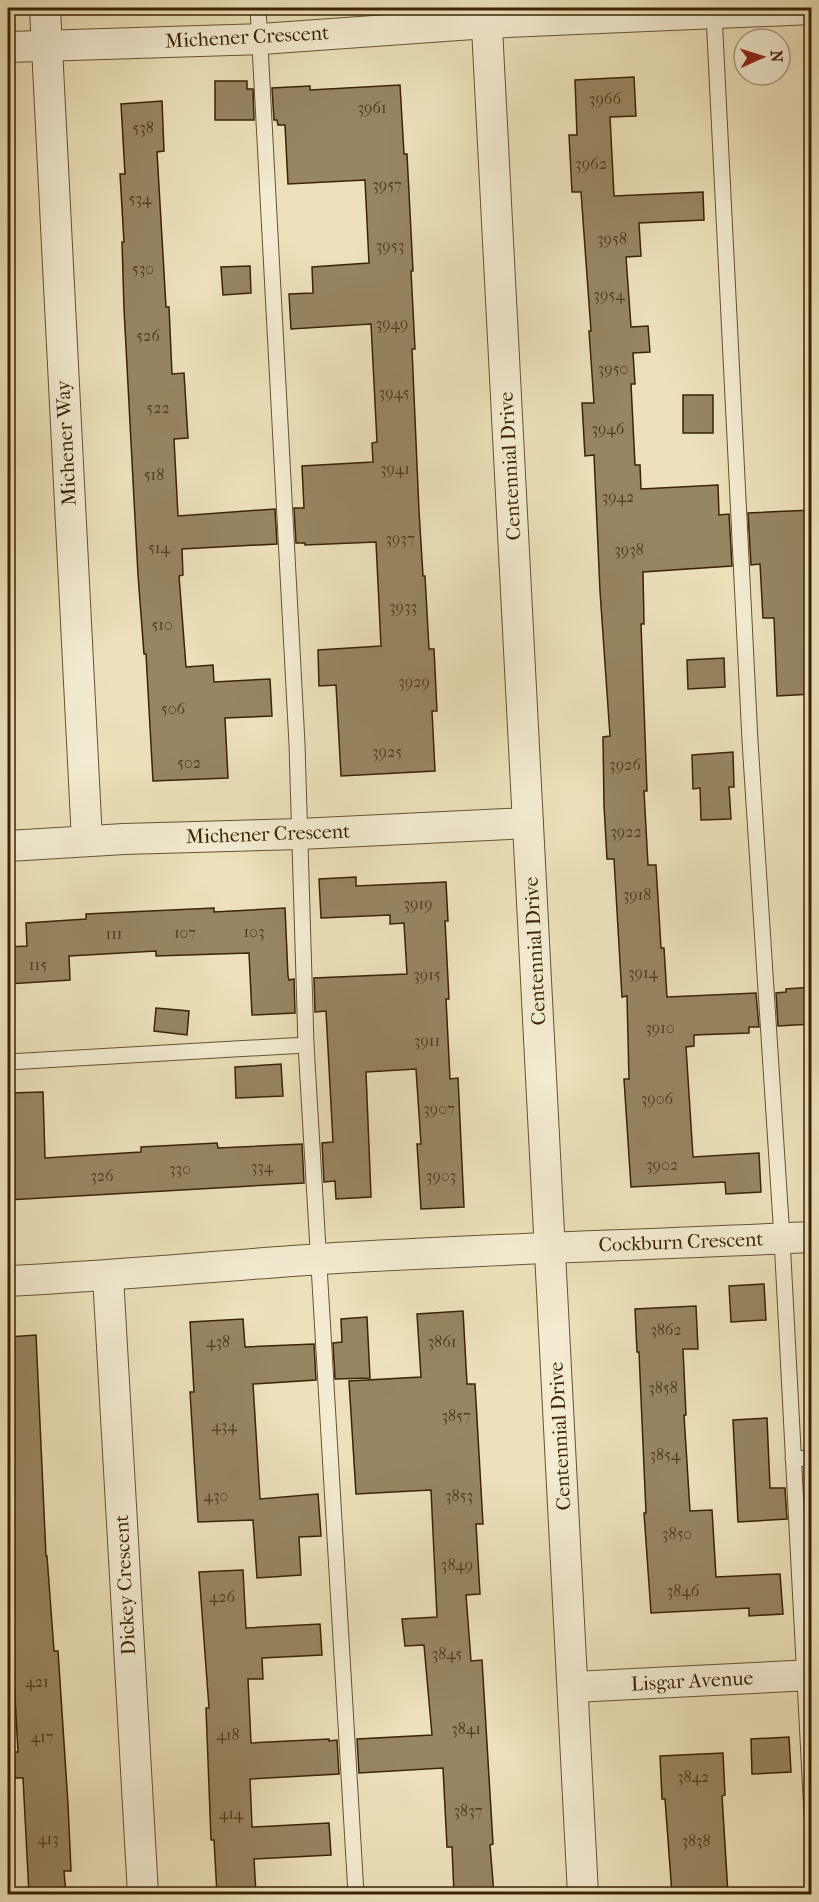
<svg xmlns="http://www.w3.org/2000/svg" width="819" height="1902" font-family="'IM FELL French Canon',serif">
	<rect width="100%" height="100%" fill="#ece1ba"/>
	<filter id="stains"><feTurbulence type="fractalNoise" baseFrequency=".00333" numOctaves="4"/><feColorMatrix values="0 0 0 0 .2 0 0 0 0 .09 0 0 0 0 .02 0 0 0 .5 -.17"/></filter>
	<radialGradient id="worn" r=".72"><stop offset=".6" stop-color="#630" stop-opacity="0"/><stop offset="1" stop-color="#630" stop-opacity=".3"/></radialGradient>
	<g fill="#978662" stroke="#3b2303" stroke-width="1.5">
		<polygon points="634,77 636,116 610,117 614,196 703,192 704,220 639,223 641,256 626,257 631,327 648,326 650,352 633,353 635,384 631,384 635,465 640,465 641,489 718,485 719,515 729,514 732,566 643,572 644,624 641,624 647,791 644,791 648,865 656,865 661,948 664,948 667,997 756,993 759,1027 749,1027 749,1033 694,1035 694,1046 686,1047 693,1157 759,1153 761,1192 726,1194 725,1182 631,1187 624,1079 629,1079 627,996 622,997 614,859 607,859 604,805 603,737 610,736 600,591 594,455 585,456 582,403 594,403 589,331 591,331 581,192 572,192 569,135 577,135 575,80"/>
		<polygon points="215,81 247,81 247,89 253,89 254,120 215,120"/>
		<polygon points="400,85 404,154 407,154 413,271 411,271 415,349 412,349 419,511 423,576 425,576 429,649 434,649 437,711 432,711 435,771 341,776 336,685 319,686 318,650 381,646 376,542 305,545 305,543 296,543 294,508 304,508 302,466 373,462 372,443 377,442 371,324 291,329 289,294 313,293 312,267 369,263 365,180 288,184 285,125 278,125 277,120 274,120 272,88 310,86 310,90"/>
		<polygon points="162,101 164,151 157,152 166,307 169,307 172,374 184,373 188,438 174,439 178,516 275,509 277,544 182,549 183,575 179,576 186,667 213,665 214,682 270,679 272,716 225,718 228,778 153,781 146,654 144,654 138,575 124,309 122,242 124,242 120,174 125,174 121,104"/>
		<polygon points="250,266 251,293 223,295 221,267"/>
		<rect x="683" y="395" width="30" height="38"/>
		<polygon points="812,510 812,536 806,537 812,647 812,694 777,696 774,618 763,618 760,564 751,565 748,513"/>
		<polygon points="724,658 725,687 688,689 687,660"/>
		<polygon points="733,752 734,787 729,787 731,819 701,820 700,788 693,789 692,755"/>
		<polygon points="356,877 356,886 446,882 448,921 445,921 449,999 446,999 450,1079 458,1078 464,1207 421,1209 417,1144 421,1144 416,1069 366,1072 371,1197 336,1199 335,1181 324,1182 322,1143 333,1142 326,1011 315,1012 314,978 407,974 404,923 390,924 390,915 321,918 319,879"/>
		<polygon points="214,908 214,912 285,908 288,976 289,980 294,979 295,1013 252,1015 249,953 156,956 156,951 69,956 70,980 8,984 8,947 27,946 26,923 86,919 86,914"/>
		<polygon points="812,987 812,1024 778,1026 776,993 786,992 786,989"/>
		<polygon points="156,1008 189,1011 187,1035 154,1031"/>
		<polygon points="281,1064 283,1096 236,1098 235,1067"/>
		<polygon points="43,1092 45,1158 141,1152 141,1147 217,1143 218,1148 302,1144 304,1183 8,1200 8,1159 11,1159 10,1093"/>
		<polygon points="764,1284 766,1320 731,1322 729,1286"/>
		<polygon points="696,1306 698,1349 683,1349 686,1415 684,1415 690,1511 712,1510 716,1577 780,1574 783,1614 749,1616 749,1608 651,1613 644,1513 646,1513 639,1352 637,1352 635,1309"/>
		<polygon points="463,1311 467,1384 475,1384 483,1524 476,1524 480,1594 466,1595 471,1661 482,1660 493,1844 490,1845 494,1894 454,1894 452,1847 447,1847 443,1768 359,1773 357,1739 432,1735 424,1645 405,1646 402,1619 437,1617 431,1490 356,1494 349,1381 421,1377 417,1314"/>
		<polygon points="367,1317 370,1378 335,1379 333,1343 342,1342 341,1319"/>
		<polygon points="243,1319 245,1347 314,1344 316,1380 253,1384 260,1499 318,1494 321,1536 299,1537 301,1575 257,1578 253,1520 198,1522 190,1392 194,1392 190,1322"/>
		<polygon points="36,1335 46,1556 47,1556 54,1651 58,1651 68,1804 71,1871 64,1871 66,1894 29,1894 23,1778 15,1778 13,1752 18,1752 11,1625 8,1626 8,1337"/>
		<polygon points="767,1418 770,1488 785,1488 787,1519 738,1522 733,1420"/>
		<polygon points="812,1486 812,1518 806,1518 805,1487"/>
		<polygon points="243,1570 246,1628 320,1624 322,1655 262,1658 263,1679 248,1679 251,1743 329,1739 329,1741 337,1740 339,1774 250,1779 252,1827 329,1823 331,1855 254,1859 256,1894 217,1894 214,1840 211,1840 206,1708 209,1708 199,1572"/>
		<polygon points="789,1737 791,1772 752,1774 751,1739"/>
		<polygon points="723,1753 725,1795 722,1796 728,1894 672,1894 665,1799 662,1799 660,1756"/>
	</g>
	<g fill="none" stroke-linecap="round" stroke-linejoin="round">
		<g stroke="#675231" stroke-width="17">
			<g id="lane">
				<polyline points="258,8 297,744 306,1045 356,1894"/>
				<polyline points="714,14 750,741 782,1238 812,1815"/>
				<polyline points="8,1062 306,1045"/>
				<polyline points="793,1459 812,1458"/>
			</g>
		</g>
		<g stroke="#675231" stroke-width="32">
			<g id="street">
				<polyline points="45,8 87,841"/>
				<polyline points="486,8 583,1894"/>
				<polyline points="8,47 261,39 487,23 812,9"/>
				<polyline points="8,846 124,839 299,834 528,823"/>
				<polyline points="108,1276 143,1894"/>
				<path d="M8 1281C112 1276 216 1266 321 1259 484 1249 648 1245 812 1237"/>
				<polyline points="573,1687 812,1675"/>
			</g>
		</g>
		<use href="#lane" stroke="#f3ecd2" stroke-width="15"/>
		<use href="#street" stroke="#f3ecd2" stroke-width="30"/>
	</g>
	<g text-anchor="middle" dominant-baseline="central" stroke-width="5" stroke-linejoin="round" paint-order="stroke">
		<g font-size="16" fill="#523c1b">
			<text x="605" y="98">3966</text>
			<text x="372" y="107">3961</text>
			<text x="143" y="127">538</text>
			<text x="591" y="163">3962</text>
			<text x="387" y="184">3957</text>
			<text x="140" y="198">534</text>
			<text x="612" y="238">3958</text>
			<text x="390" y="245">3953</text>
			<text x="143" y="268">530</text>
			<text x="609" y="294">3954</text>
			<text x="392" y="323">3949</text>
			<text x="148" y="335">526</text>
			<text x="613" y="368">3950</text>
			<text x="394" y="392">3945</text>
			<text x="158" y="407">522</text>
			<text x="608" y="428">3946</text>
			<text x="395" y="468">3941</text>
			<text x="154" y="474">518</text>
			<text x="618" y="496">3942</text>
			<text x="400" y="538">3937</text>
			<text x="159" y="547">514</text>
			<text x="629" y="549">3938</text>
			<text x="403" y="606">3933</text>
			<text x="162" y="624">510</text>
			<text x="414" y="681">3929</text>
			<text x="173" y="708">506</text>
			<text x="387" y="751">3925</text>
			<text x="189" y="762">502</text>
			<text x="625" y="764">3926</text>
			<text x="626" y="831">3922</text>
			<text x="637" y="894">3918</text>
			<text x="418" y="903">3919</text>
			<text x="254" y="931">103</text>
			<text x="185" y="932">107</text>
			<text x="114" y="933">111</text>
			<text x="38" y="964">115</text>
			<text x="643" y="972">3914</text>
			<text x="427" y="974">3915</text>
			<text x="660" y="1027">3910</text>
			<text x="427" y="1040">3911</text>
			<text x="657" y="1098">3906</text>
			<text x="439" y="1108">3907</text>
			<text x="662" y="1164">3902</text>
			<text x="262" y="1166">334</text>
			<text x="180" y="1168">330</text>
			<text x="102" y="1175">326</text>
			<text x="441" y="1175">3903</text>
			<text x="666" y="1329">3862</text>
			<text x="218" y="1341">438</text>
			<text x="442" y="1341">3861</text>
			<text x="663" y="1387">3858</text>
			<text x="456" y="1415">3857</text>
			<text x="224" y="1425">434</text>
			<text x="665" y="1454">3854</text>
			<text x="216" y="1495">430</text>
			<text x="459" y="1495">3853</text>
			<text x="677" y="1533">3850</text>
			<text x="457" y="1564">3849</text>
			<text x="683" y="1590">3846</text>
			<text x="222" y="1596">426</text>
			<text x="447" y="1653">3845</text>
			<text x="37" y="1681">421</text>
			<text x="466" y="1728">3841</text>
			<text x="228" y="1734">418</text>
			<text x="42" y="1736">417</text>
			<text x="693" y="1776">3842</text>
			<text x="468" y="1810">3837</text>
			<text x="231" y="1813">414</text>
			<text x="48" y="1838">413</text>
			<text x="696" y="1840">3838</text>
		</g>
		<g font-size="20" fill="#3b2303" stroke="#f3ecd2">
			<text transform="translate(247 37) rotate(-3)">Michener Crescent</text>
			<text transform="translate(66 443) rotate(-93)">Michener Way</text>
			<text transform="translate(510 466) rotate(-93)">Centennial Drive</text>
			<text transform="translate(268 834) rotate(-2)">Michener Crescent</text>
			<text transform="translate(535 951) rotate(-93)">Centennial Drive</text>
			<text transform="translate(681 1242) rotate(-2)">Cockburn Crescent</text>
			<text transform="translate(560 1436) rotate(-93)">Centennial Drive</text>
			<text transform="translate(125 1585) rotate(-93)">Dickey Crescent</text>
			<text transform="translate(692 1681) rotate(-3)">Lisgar Avenue</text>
		</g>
	</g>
	<rect width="819" height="1902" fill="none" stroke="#ece1ba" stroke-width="30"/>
	<rect x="9" y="9" width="801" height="1884" fill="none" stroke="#3b2303" stroke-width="3"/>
	<rect x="15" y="15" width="789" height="1872" fill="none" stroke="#3b2303" stroke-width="1.5"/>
	<g transform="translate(762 57) rotate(87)"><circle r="28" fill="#f3ecd2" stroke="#a99c7f" stroke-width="1.5"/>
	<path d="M0-4.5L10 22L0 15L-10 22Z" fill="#8f2418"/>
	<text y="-9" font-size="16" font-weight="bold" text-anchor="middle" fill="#3b2303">N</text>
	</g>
	<rect width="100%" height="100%" filter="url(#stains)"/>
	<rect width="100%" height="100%" fill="url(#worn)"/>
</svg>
